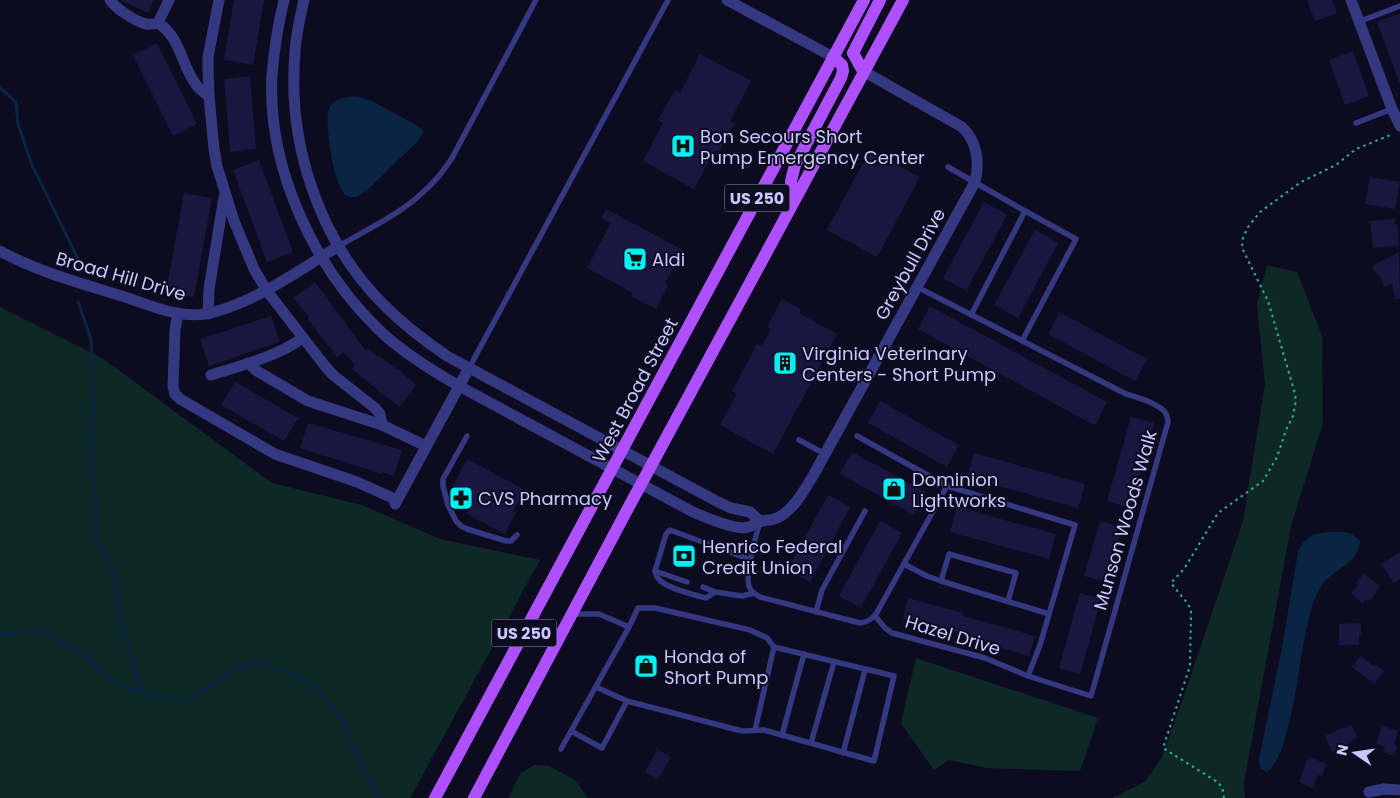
<svg xmlns="http://www.w3.org/2000/svg" width="1400" height="798" font-family="Poppins,sans-serif">
	<rect width="100%" height="100%" fill="#0d0b1f"/>
	<g fill="#0e2925">
		<polygon points="1267,265 1297,272 1322,336 1323,423 1291,526 1244,782 1245,798 1112,798 1145,782 1162,757 1186,690 1243,521 1265,384 1257,304"/>
		<polygon points="0,307 102,358 272,483 362,505 440,539 540,560 410,798 0,798"/>
		<polygon points="916,658 1098,718 1080,771 987,768 949,760 934,770 901,723"/>
		<polygon points="534,765 549,766 575,780 588,798 508,798 520,774"/>
	</g>
	<g fill="#0a2544">
		<path d="M356 96 372 101 418 126 424 131 419 140 367 190C361 195 354 200 346 195 334 188 324 122 329 108 334 98 347 97 356 96Z"/>
		<path d="M1333 532C1346 532 1351 531 1360 541 1358 561 1345 564 1332 575 1322 582 1317 592 1313 603 1300 645 1299 689 1287 731 1283 746 1279 761 1267 772L1260 768 1259 759 1281 653 1298 552C1306 535 1314 533 1333 532Z"/>
	</g>
	<g fill="none" stroke-linecap="round" stroke-linejoin="round">
		<g stroke="#0a2544" stroke-width="3">
			<polyline points="0,88 16,102 18,124 32,165 81,265"/>
			<polyline points="78,302 91,339 93,405 90,461 97,509 95,533 114,573 120,617 141,691"/>
			<polyline points="0,635 22,632 38,632 54,637 83,655 108,678 123,687 171,699 187,701 239,667 255,662 302,677 316,686 346,725 349,741 378,798"/>
		</g>
	</g>
	<g fill="#1b1640">
		<polygon points="120,0 154,0 148,13"/>
		<polygon points="234,0 264,0 253,65 224,60"/>
		<polygon points="1307,0 1332,0 1337,13 1315,21"/>
		<polygon points="1400,13 1400,82 1399,82 1377,22"/>
		<polygon points="157,43 197,124 173,136 133,55"/>
		<polygon points="1353,51 1369,96 1345,105 1329,60"/>
		<polygon points="700,54 751,81 730,121 735,123 719,152 715,150 694,189 643,161 663,123 658,120 675,90 680,93"/>
		<polygon points="250,76 256,149 230,152 224,79"/>
		<polygon points="870,150 920,177 877,257 827,230"/>
		<polygon points="259,160 293,252 267,262 233,170"/>
		<polygon points="1370,177 1400,182 1395,209 1365,204"/>
		<polygon points="184,193 212,198 194,297 166,292"/>
		<polygon points="984,202 1007,215 966,291 943,278"/>
		<polygon points="606,209 683,250 665,283 668,285 656,309 631,296 633,293 587,268 611,223 601,218"/>
		<polygon points="1395,219 1395,225 1397,224 1399,246 1373,248 1370,221"/>
		<polygon points="1035,230 1058,243 1018,318 994,305"/>
		<polygon points="1399,252 1400,299 1395,299 1392,283 1385,287 1379,275 1377,276 1372,266"/>
		<polygon points="315,282 366,351 368,348 377,356 378,355 398,370 398,369 416,385 399,407 352,369 355,365 344,352 337,357 307,318 309,317 294,298"/>
		<polygon points="782,299 801,309 799,313 837,334 773,454 720,425 737,394 732,391 757,344 761,346 771,329 767,327"/>
		<polygon points="930,306 1107,402 1096,424 1092,424 918,329"/>
		<polygon points="1059,312 1147,359 1135,381 1048,334"/>
		<polygon points="271,316 280,342 209,366 200,339"/>
		<polygon points="235,382 298,418 284,441 221,405"/>
		<polygon points="880,401 959,445 947,467 868,423"/>
		<polygon points="1131,417 1154,423 1130,508 1107,501"/>
		<polygon points="308,423 402,450 394,476 382,472 382,474 300,448"/>
		<polygon points="852,452 926,492 914,515 840,474"/>
		<polygon points="974,453 1085,484 1078,508 967,477"/>
		<polygon points="467,459 521,488 523,493 513,511 516,512 505,534 467,514 469,510 457,504 452,487"/>
		<polygon points="828,495 850,507 810,582 787,570"/>
		<polygon points="957,507 1056,534 1049,559 950,532"/>
		<polygon points="880,521 902,533 861,608 839,596"/>
		<polygon points="1100,521 1122,527 1107,582 1084,576"/>
		<polygon points="1400,552 1400,579 1394,583 1381,564"/>
		<polygon points="1364,573 1380,587 1369,601 1367,599 1363,604 1351,593 1358,585 1356,583"/>
		<polygon points="1080,593 1101,599 1080,674 1059,668"/>
		<polygon points="908,598 963,613 963,616 1035,636 1029,656 973,640 974,637 903,619"/>
		<polygon points="1361,623 1361,634 1359,634 1359,645 1339,645 1339,624"/>
		<polygon points="1360,656 1373,666 1375,664 1384,671 1374,684 1352,667"/>
		<polygon points="1352,725 1357,738 1348,742 1349,745 1332,752 1325,736 1341,728 1342,729"/>
		<polygon points="1382,726 1398,731 1394,744 1398,746 1394,756 1383,752 1385,746 1376,743"/>
		<polygon points="658,749 671,757 658,780 645,772"/>
		<polygon points="1308,757 1327,764 1322,776 1318,775 1312,788 1299,782"/>
	</g>
	<g fill="none" stroke-linecap="round" stroke-linejoin="round">
		<polyline stroke="#28b49f" stroke-width="2" stroke-dasharray="2.5 4" stroke-linecap="butt" points="1224,798 1223,791 1219,783 1163,748 1190,666 1191,611 1188,604 1171,583 1184,569 1218,513 1263,481 1277,457 1286,430 1293,416 1296,400 1294,390 1268,301 1242,248 1243,238 1248,227 1260,212 1301,182 1336,165 1356,149 1393,134"/>
		<g stroke="#343880" stroke-width="5.5">
			<polyline points="1358,22 1400,6"/>
			<polyline points="1356,123 1392,109"/>
			<polyline points="948,167 1025,211"/>
			<path d="M339 246C364 231 400 214 421 194 433 184 443 172 452 158L536 0"/>
			<polyline points="971,315 1025,211 1076,239 1022,341"/>
			<polyline points="469,368 668,0"/>
			<polyline points="467,436 443,479 443,486 448,505 456,521 461,526 467,529 506,541 511,541 517,535"/>
			<polyline points="857,436 947,486 1075,525 1040,645 1028,676"/>
			<polyline points="799,440 825,454"/>
			<path d="M760 522C756 536 745 573 749 586 751 592 755 594 760 597L860 623C871 621 875 617 880 607L947 486"/>
			<polyline points="904,564 927,576 941,581 1049,614"/>
			<polyline points="655,571 687,582"/>
			<polyline points="941,581 949,554 1016,573 1008,601"/>
			<polyline points="703,587 715,592 742,596 754,593"/>
			<path d="M715 592 706 598C695 595 664 588 658 578 656 576 656 574 655 571L666 534 670 530 751 560"/>
			<polyline points="816,612 822,590 865,511"/>
			<path d="M875 616 885 628 892 633 985 658 1028 676 1091 696 1168 422C1168 420 1167 415 1166 414 1161 404 1136 397 1126 394L917 287"/>
			<polyline points="629,627 638,608 655,608 750,630 767,638 774,647"/>
			<polyline points="627,701 742,731 764,730 874,761 894,676 774,647 755,730"/>
			<polyline points="571,731 602,748 627,701 596,687"/>
			<polyline points="782,735 804,654"/>
			<polyline points="811,743 834,662"/>
			<polyline points="561,749 629,627 599,614 572,614"/>
			<polyline points="843,753 865,670"/>
		</g>
		<g stroke="#343880" stroke-width="11">
			<path d="M110 0C116 9 135 21 146 24 150 25 154 24 158 23 181 37 181 66 197 86 200 90 205 93 209 96"/>
			<polyline points="219,0 208,57 208,68 209,96 214,149 217,166 225,192 234,221 254,269 267,291 325,366 333,375 375,408 380,414 382,425"/>
			<path d="M284 0C278 25 274 50 272 75 267 167 313 266 379 330 402 352 431 370 459 386L693 512C705 517 736 531 748 527 753 526 757 522 762 521 767 520 773 520 777 518 794 510 805 489 814 474L975 182C980 162 977 141 962 127L863 71"/>
			<path d="M304 0C300 17 296 35 295 52 287 144 319 241 385 306 404 325 425 341 447 356L718 502 731 508 750 512 760 521"/>
			<polyline points="727,0 833,57"/>
			<polyline points="1351,0 1392,109 1400,126"/>
			<polyline points="158,23 169,0"/>
			<path d="M0 251C38 272 80 283 122 296 150 305 180 320 211 313 258 301 297 271 339 246"/>
			<polyline points="178,313 175,330 173,387 175,394 180,399 275,454 357,482 397,500"/>
			<polyline points="208,314 209,289 224,197"/>
			<polyline points="248,363 257,371 308,401 382,425 426,446"/>
			<path d="M211 375C242 365 276 357 303 338"/>
			<polyline points="395,504 469,368"/>
			<polyline points="1369,792 1384,789 1400,790"/>
		</g>
		<g stroke="#ae50ff" stroke-width="12">
			<polyline points="863,71 853,53 880,0"/>
			<polyline points="792,203 791,181 795,165 841,78 843,71 842,65 833,57"/>
			<polyline points="435,798 864,0"/>
			<polyline points="474,798 626,512 903,0"/>
		</g>
	</g>
	<defs>
		<g id="hospital-square" transform="scale(1.25)"><rect x="-9" y="-9" width="18" height="18" rx="4" fill="#00f1f4" stroke="#0d0b1f"/><path d="M-5-5h3v3.5h4V-5h3V5h-3V1.5h-4V5h-3Z" fill="#111"/></g>
		<g id="supermarket-square" transform="scale(1.25)"><rect x="-9" y="-9" width="18" height="18" rx="4" fill="#00f1f4" stroke="#0d0b1f"/><path d="M-6-5.5h2.5l.6 2H6L4.5 2H-2.5L-4.4-4H-6ZM-1.5 3.2a1.3 1.3 0 1 0 .1 0ZM3 3.2a1.3 1.3 0 1 0 .1 0Z" fill="#111"/></g>
		<g id="building-square" transform="scale(1.25)"><rect x="-9" y="-9" width="18" height="18" rx="4" fill="#00f1f4" stroke="#0d0b1f"/><path d="M-4-6H4V6H1V3H-1V6H-4ZM-2.5-4.3h1.7v1.8h-1.7ZM.8-4.3h1.7v1.8H.8ZM-2.5-1h1.7V.8h-1.7ZM.8-1h1.7V.8H.8Z" fill="#111"/></g>
		<g id="shop-square" transform="scale(1.25)"><rect x="-9" y="-9" width="18" height="18" rx="4" fill="#00f1f4" stroke="#0d0b1f"/><path d="M-5-2.5h2.3a2.7 3.5 0 0 1 5.4 0H5L5.5 6h-11ZM-1.5-2.5h3a1.5 2.3 0 0 0-3 0Z" fill="#111"/></g>
		<g id="pharmacy-square" transform="scale(1.25)"><rect x="-9" y="-9" width="18" height="18" rx="4" fill="#00f1f4" stroke="#0d0b1f"/><path d="M-2-6h4v4h4v4h-4v4h-4v-4h-4v-4h4Z" fill="#111"/></g>
		<g id="bank-square" transform="scale(1.25)"><rect x="-9" y="-9" width="18" height="18" rx="4" fill="#00f1f4" stroke="#0d0b1f"/><path d="M-6-4H6V4H-6ZM0-2.3a2.3 2.3 0 1 0 0 4.6a2.3 2.3 0 1 0 0-4.6Z" fill="#111"/></g>
	</defs>
	<g fill-rule="evenodd">
		<use href="#hospital-square" x="683" y="146"/>
		<use href="#supermarket-square" x="635" y="259"/>
		<use href="#building-square" x="785" y="363"/>
		<use href="#shop-square" x="894" y="489"/>
		<use href="#pharmacy-square" x="461" y="498"/>
		<use href="#bank-square" x="684" y="556"/>
		<use href="#shop-square" x="646" y="666"/>
	</g>
	<g text-anchor="middle" dominant-baseline="central" stroke-width="4" stroke-linejoin="round" paint-order="stroke">
		<g fill="#0d0b1f" stroke="#9190bc" stroke-width="1">
			<rect x="724.5" y="184.5" width="65" height="27" rx="4"/>
			<rect x="491.5" y="619.5" width="65" height="27" rx="4"/>
		</g>
		<g font-size="16" font-weight="bold" fill="#cac9ff">
			<text x="757" y="198">US 250</text>
			<text x="524" y="633">US 250</text>
		</g>
		<g font-size="18" fill="#cac9ff" stroke="#0d0b1f" text-anchor="start">
			<text x="700" y="136">Bon Secours Short<tspan x="700" dy="21">Pump Emergency Center</tspan></text>
			<text x="652" y="259">Aldi</text>
			<text x="802" y="353">Virginia Veterinary<tspan x="802" dy="21">Centers - Short Pump</tspan></text>
			<text x="912" y="479">Dominion<tspan x="912" dy="21">Lightworks</tspan></text>
			<text x="478" y="498">CVS Pharmacy</text>
			<text x="702" y="546">Henrico Federal<tspan x="702" dy="21">Credit Union</tspan></text>
			<text x="664" y="656">Honda of<tspan x="664" dy="21">Short Pump</tspan></text>
		</g>
		<g font-size="18" fill="#cac9ff" stroke="#0d0b1f">
			<text transform="translate(910 264) rotate(-61)">Greybull Drive</text>
			<text transform="translate(121 276) rotate(16)">Broad Hill Drive</text>
			<text transform="translate(635 390) rotate(-62)">West Broad Street</text>
			<text transform="translate(1125 520) rotate(-74)">Munson Woods Walk</text>
			<text transform="translate(953 635) rotate(17)">Hazel Drive</text>
		</g>
	</g>
	<g transform="translate(1355 753) rotate(283)" stroke="#0d0b1f" stroke-width="4" paint-order="stroke">
	<path d="M0-4L9 19L0 12L-9 19Z" fill="#cac9ff"/>
	<text y="-8" font-size="14" font-weight="bold" text-anchor="middle" fill="#cac9ff">N</text>
	</g>
</svg>
